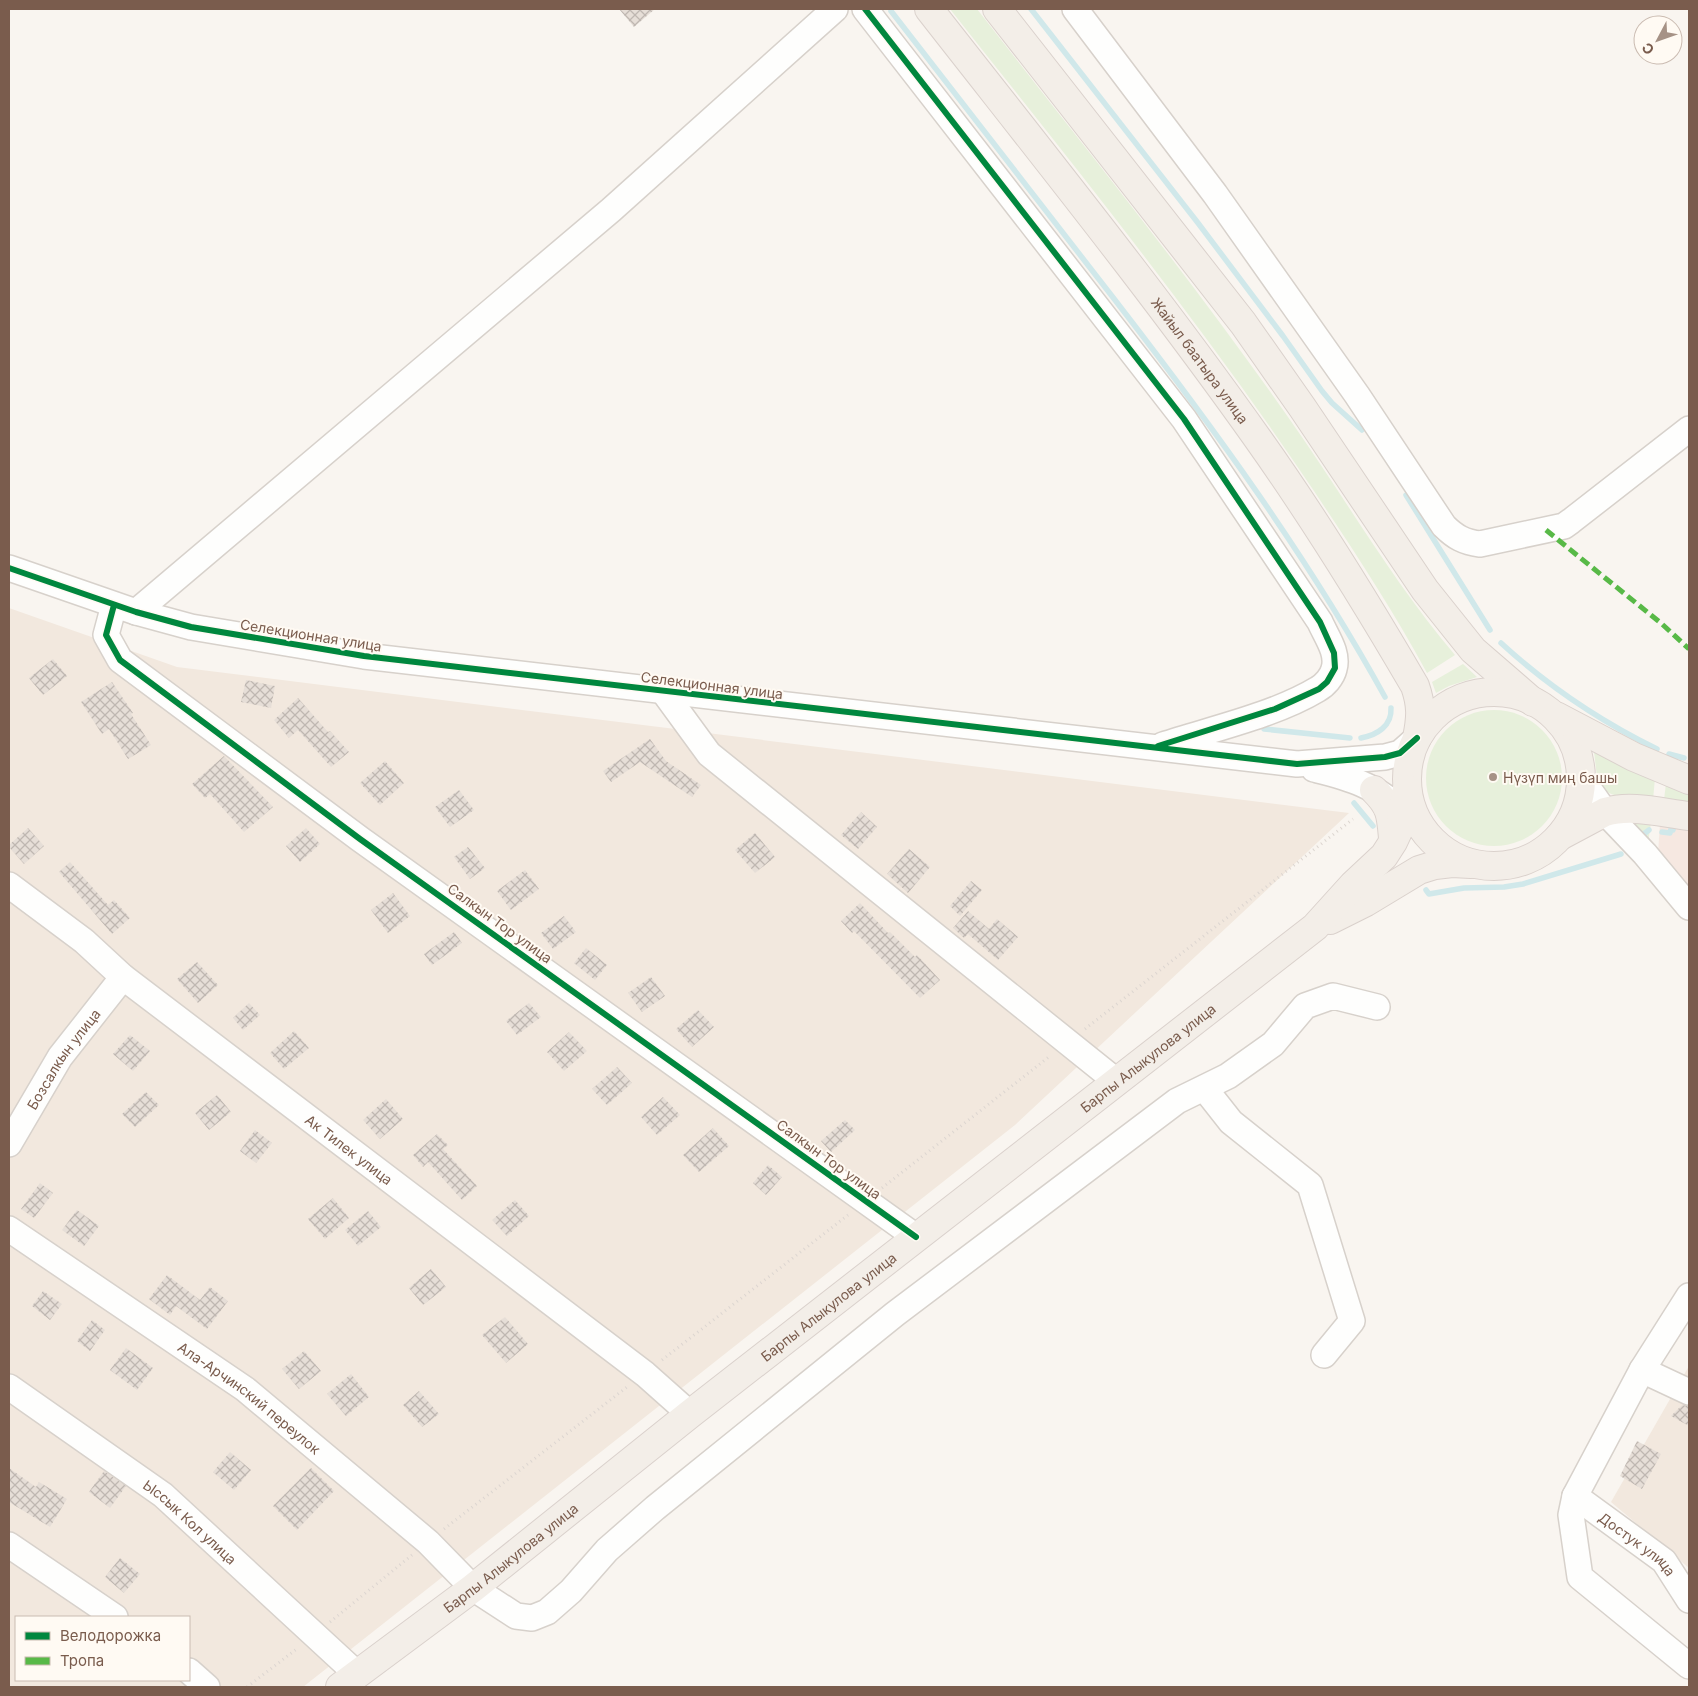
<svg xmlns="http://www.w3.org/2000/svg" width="1698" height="1696" font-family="Inter,sans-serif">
	<defs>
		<pattern id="building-cross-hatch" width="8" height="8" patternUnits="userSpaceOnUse" patternTransform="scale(1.25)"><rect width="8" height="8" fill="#e6ded7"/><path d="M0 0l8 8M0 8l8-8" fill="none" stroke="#bfb7b1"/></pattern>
	</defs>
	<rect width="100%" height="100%" fill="#f9f5f0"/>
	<g fill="#f2e8de" fill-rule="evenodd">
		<path d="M9 608 177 667 1349 813 1015 1125 303 1687H9ZM16 1617H189V1680H16Z"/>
		<polygon points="1689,1366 1689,1568 1611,1502"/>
	</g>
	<polygon fill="#f6e8e1" points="1660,823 1689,826 1689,891 1658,854"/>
	<g fill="#e7f0db">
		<path d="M950 9H977C1082 144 1190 277 1288 417 1344 496 1392 581 1455 655L1427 673C1393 610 1354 551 1314 491 1202 324 1075 167 950 9Z"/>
		<polygon points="1463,664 1477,677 1449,686 1436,693 1432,682"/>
		<circle cx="1494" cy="778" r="68"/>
		<path d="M1593 748 1655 778 1653 800C1637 798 1606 800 1599 783 1595 772 1596 759 1593 748Z"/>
		<polygon points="1666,783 1689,793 1689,803 1664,800"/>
		<polygon points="1631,821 1651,822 1648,843"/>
	</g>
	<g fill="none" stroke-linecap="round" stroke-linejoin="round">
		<g stroke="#d0e8ea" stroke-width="5.5">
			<polyline points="1031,9 1198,223 1283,336 1322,391 1332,403 1362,430"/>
			<path d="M891 11C966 108 1041 204 1115 300 1213 427 1308 557 1385 697"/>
			<polyline points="1406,495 1490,630"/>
			<path d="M1501 643C1548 686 1600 721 1657 749"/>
			<polyline points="1264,729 1350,738"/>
			<path d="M1361 738C1377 735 1392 726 1391 708"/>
			<polyline points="1669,754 1684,758"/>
			<polyline points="1354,803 1373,826"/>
			<polyline points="1662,832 1670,833 1671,829 1673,830"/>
			<polyline points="1645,833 1649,830"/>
			<polyline points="1426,890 1429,894 1464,888 1504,887 1523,884 1621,854"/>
		</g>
	</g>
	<g fill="url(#building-cross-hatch)">
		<polygon points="619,9 655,9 634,27"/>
		<polygon points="53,659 67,676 43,695 29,678"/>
		<polygon points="246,680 275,686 271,708 241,702"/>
		<polygon points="112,682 133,713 131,714 151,745 128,759 109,729 102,734 81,702"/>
		<polygon points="298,698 328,732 330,731 349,752 331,767 298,730 289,738 274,720"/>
		<polygon points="650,739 666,761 701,785 692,797 640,762 611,782 603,771"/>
		<polygon points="224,756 273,807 244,832 210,794 205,798 192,784"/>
		<polygon points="385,761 404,783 380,805 360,783"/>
		<polygon points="459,790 474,810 450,827 435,807"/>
		<polygon points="861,812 877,827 858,849 841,835"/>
		<polygon points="28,828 44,846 24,864 9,847 9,845"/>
		<polygon points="306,828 320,844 300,862 286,846"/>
		<polygon points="755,833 775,857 755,873 735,850"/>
		<polygon points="468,847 485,868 470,879 454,857"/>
		<polygon points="909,849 930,867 908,893 887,874"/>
		<polygon points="70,862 108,905 114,900 130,918 112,934 59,872"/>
		<polygon points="525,870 539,889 511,910 497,891"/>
		<polygon points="971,881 982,890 960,916 950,906"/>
		<polygon points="393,893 410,916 388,933 371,910"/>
		<polygon points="860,903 888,933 890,932 915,957 917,955 940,980 920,998 854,931 852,933 841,921"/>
		<polygon points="968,911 989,929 997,919 1018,937 998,960 968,934 964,938 953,928"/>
		<polygon points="564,916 576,932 553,949 541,933"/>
		<polygon points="454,932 462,943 432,965 424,954"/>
		<polygon points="586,948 607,965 595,980 574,963"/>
		<polygon points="197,962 218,985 198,1003 177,979"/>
		<polygon points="651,977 665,996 642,1012 628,993"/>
		<polygon points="249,1003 260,1015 243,1030 233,1018"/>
		<polygon points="529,1003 541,1017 517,1035 506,1021"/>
		<polygon points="698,1010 714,1027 692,1047 676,1029"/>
		<polygon points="294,1031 309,1048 284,1069 270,1053"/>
		<polygon points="569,1032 587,1051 564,1071 547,1052"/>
		<polygon points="130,1035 150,1051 133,1071 113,1054"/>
		<polygon points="617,1067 632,1083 607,1105 592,1089"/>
		<polygon points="146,1092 159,1105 135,1127 122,1114"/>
		<polygon points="217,1095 231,1112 209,1130 195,1113"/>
		<polygon points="663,1097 680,1115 657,1135 641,1117"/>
		<polygon points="386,1099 403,1119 380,1139 363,1120"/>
		<polygon points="845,1120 855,1130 831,1152 821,1141"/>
		<polygon points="713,1128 729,1146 699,1172 683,1155"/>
		<polygon points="255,1130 272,1143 256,1163 240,1151"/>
		<polygon points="437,1134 448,1145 443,1149 477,1186 462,1200 428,1162 423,1167 413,1155"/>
		<polygon points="768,1165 782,1177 766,1195 753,1183"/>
		<polygon points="40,1183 53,1193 34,1218 21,1209"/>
		<polygon points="333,1198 349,1218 325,1239 308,1219"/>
		<polygon points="515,1200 529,1216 507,1236 492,1220"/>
		<polygon points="77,1210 99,1226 84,1246 62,1230"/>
		<polygon points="368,1211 381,1227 358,1246 345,1230"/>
		<polygon points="431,1269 446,1287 423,1305 409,1288"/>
		<polygon points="167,1275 200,1300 210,1287 228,1301 207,1329 176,1306 170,1315 149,1299"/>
		<polygon points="43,1291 62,1304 50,1320 32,1306"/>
		<polygon points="505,1317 528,1344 506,1363 482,1335"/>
		<polygon points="92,1320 105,1330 90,1351 77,1341"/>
		<polygon points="126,1348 153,1368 137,1390 110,1370"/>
		<polygon points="304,1351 321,1371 299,1389 282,1369"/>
		<polygon points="351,1374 369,1397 346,1416 327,1394"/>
		<polygon points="419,1391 439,1414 422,1427 403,1405"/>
		<polygon points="1682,1405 1689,1406 1689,1426 1671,1416"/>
		<polygon points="1637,1441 1661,1454 1642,1489 1620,1476"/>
		<polygon points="230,1452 251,1470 234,1490 213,1472"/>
		<polygon points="9,1468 36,1487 39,1482 67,1499 50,1527 9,1502"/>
		<polygon points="311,1468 334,1491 297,1530 273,1506"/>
		<polygon points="104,1471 126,1486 110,1508 89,1492"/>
		<polygon points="120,1558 140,1574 124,1593 105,1577"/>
	</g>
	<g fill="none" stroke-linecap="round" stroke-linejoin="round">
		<g stroke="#d7d1cb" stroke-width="28">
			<g id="minor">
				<path d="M865 9 1184 419 1320 622C1326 636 1339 653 1334 669 1332 677 1325 685 1318 689 1275 715 1212 729 1163 745"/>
				<path d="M1075 9 1215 194 1357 395 1444 526C1455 537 1464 542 1480 544L1564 526 1571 521 1689 429"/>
				<polyline points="9,568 136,612 191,627 364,656 1297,764 1385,757 1400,753 1417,738"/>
				<polyline points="114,605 106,635 120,660 360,839 916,1237"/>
				<polyline points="136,612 611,210 835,9"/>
				<polyline points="663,691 709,754 1116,1081"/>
				<path d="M1314 769C1330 773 1347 777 1362 784 1386 794 1406 813 1424 831"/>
				<polyline points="1581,778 1605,812 1645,854 1689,907"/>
				<path id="s1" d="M9 885 84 941 123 977 645 1374 690 1414"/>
				<polyline points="1205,1089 1231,1122 1310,1185 1352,1321 1324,1355"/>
				<path id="s2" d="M9 1144 60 1057 123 977"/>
				<path id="s3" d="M9 1229 245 1389 428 1542 473 1588 516 1616 532 1618 547 1612 571 1591 607 1550 655 1508 895 1314 1177 1101 1228 1076 1273 1044 1305 1006 1333 996 1377 1007"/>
				<polyline points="1689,1296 1642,1370 1575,1496 1571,1515 1580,1577 1689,1666"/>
				<polyline points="1642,1370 1689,1392"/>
				<path id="s4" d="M9 1387 163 1495 357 1674"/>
				<path id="s5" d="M1575 1496 1664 1561 1689 1600"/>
				<polyline points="9,1545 115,1617"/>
				<polyline points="189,1671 207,1687"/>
			</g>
		</g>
		<g stroke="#dad1cc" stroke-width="30">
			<g id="major">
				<path id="s6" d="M929 9C1040 151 1153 291 1258 439 1314 518 1366 602 1415 686 1422 706 1421 718 1417 738"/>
				<polyline points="997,9 1243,323 1302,407 1425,590 1473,650 1533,702"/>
				<circle cx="1494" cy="779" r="87"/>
				<polyline points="1556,716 1634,757 1689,780"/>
				<path d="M1374 790C1391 807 1391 815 1393 838"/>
				<path d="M1560 836 1605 812C1632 804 1662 813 1689 816"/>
				<polyline points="1330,920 1366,902 1419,870 1435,865 1452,863 1471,864"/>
				<path id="s7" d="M340 1687 473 1588 690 1414 1315 927 1353 885 1384 856 1393 842 1400 827 1407 789"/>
			</g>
		</g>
		<g stroke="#dcd5d0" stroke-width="3" stroke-dasharray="1 4" stroke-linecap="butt">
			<polyline points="1085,1029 1353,819"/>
			<polyline points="882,1188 1050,1056"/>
			<polyline points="662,1360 848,1215"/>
			<polyline points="444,1529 627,1387"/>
			<polyline points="330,1622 412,1555"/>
			<polyline points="247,1687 298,1648"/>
		</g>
		<use href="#minor" stroke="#fefefd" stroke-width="25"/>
		<use href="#major" stroke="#f3eee8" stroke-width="28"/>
		<polyline stroke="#58b947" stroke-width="5" stroke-dasharray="10 5" stroke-linecap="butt" points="1546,530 1662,624 1689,649"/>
		<g stroke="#fffaf3" stroke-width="9">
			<g id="cycleway">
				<polyline points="865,9 1184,419 1320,622 1334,653 1335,668 1327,682 1319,689 1275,709 1158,746"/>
				<polyline points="9,568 136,612 191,627 364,656 1297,764 1385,757 1400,753 1417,738"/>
				<polyline points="114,605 106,635 120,660 360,839 916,1237"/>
			</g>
		</g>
		<use href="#cycleway" stroke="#00873e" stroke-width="6"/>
	</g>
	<circle fill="#a69286" stroke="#fffaf3" stroke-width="2" cx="1493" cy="777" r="5"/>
	<g text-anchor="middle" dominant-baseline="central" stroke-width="4" stroke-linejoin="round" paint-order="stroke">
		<g font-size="14" fill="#7a5c4d" stroke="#fffaf3">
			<text stroke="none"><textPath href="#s6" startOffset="444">Жайыл баатыра улица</textPath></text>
			<text transform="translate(311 635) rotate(9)">Селекционная улица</text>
			<text transform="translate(712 685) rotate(7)">Селекционная улица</text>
			<text transform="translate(500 923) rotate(36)">Салкын Тор улица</text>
			<text stroke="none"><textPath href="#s7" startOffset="1024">Барпы Алыкулова улица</textPath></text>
			<text stroke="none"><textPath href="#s2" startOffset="101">Бозсалкын улица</textPath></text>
			<text stroke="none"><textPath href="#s1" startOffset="431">Ак Тилек улица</textPath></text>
			<text transform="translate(829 1159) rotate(36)">Салкын Тор улица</text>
			<text stroke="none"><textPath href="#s7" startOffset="619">Барпы Алыкулова улица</textPath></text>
			<text stroke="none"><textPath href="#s3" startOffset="294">Ала-Арчинский переулок</textPath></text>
			<text stroke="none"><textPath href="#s4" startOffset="226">Ыссык Кол улица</textPath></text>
			<text stroke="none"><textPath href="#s5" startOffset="79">Достук улица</textPath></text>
			<text stroke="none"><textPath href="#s7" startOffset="214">Барпы Алыкулова улица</textPath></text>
		</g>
		<g font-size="14" fill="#7a5c4d" stroke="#fffaf3" text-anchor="start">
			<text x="1503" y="777">Нүзүп миң башы</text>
		</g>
	</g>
	<rect width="1698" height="1696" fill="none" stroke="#7a5c4d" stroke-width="20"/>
	<rect x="15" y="1616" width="175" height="65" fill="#fffaf3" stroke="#cabbb1"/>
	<rect x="25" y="1632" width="25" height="8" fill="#00873e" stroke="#cabbb1"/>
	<text x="60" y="1641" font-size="15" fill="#7a5c4d">Велодорожка</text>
	<rect x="25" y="1657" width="25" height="8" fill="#58b947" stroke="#cabbb1"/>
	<text x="60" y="1666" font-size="15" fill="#7a5c4d">Тропа</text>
	<g transform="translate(1658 40) rotate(229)"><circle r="24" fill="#fffaf3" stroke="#cabbb1"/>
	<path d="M0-4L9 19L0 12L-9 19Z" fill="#a69286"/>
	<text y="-8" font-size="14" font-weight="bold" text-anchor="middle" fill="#7a5c4d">С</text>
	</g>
</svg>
